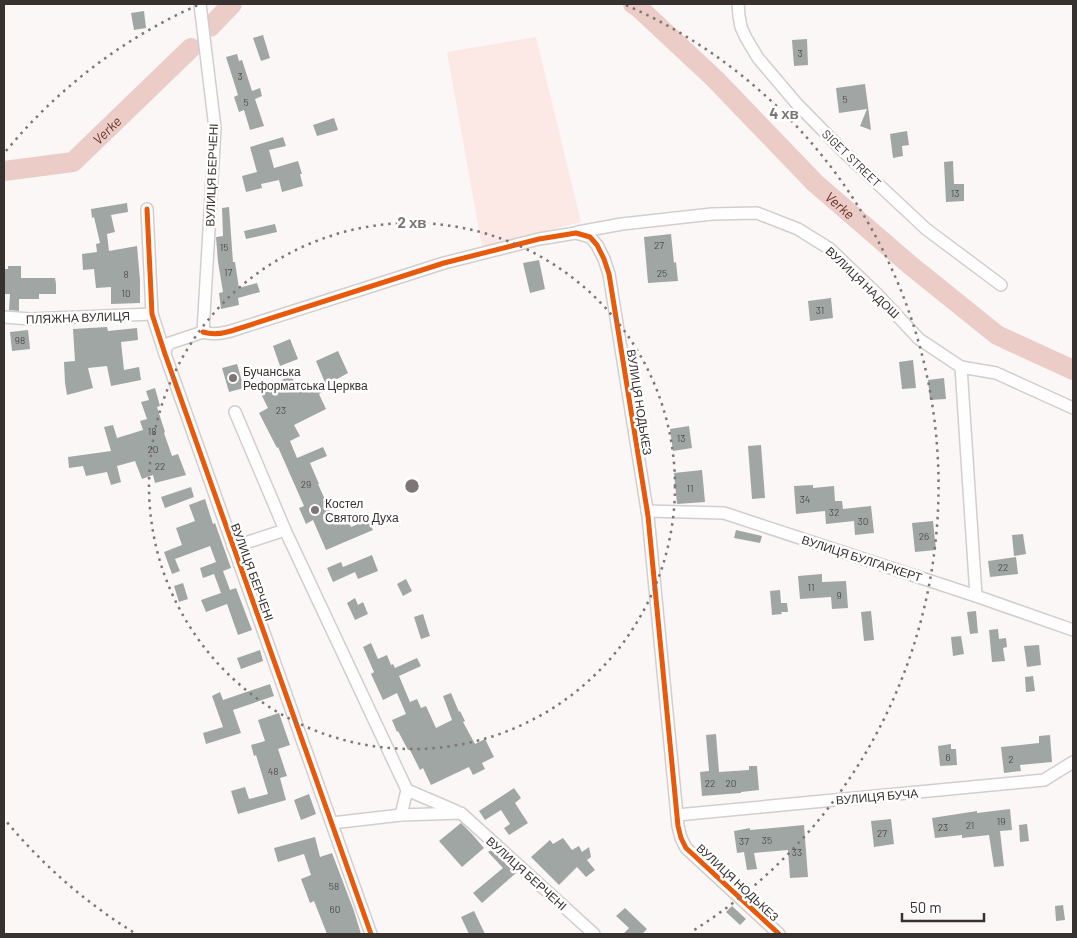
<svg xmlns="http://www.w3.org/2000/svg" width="1077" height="938" font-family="Barlow,sans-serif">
	<rect width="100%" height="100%" fill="#fbf7f7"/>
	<polygon fill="#fce8e4" points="536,37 581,222 482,247 447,52"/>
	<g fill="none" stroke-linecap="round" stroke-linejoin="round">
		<g stroke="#ebccc7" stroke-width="20">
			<path id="s1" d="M633 4 639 8 715 79 815 183 910 265 997 335 1073 370"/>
			<polyline points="210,27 232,4"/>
			<path id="s2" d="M4 171 73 162 191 48"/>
		</g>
	</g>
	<g fill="#a0a6a4">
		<polygon points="144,11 146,28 134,30 131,13"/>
		<polygon points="263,35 270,58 261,61 253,38"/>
		<polygon points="807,39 808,65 794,66 792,40"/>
		<polygon points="237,54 239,61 242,60 252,91 260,88 262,96 255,99 264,126 250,130 244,110 239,112 234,97 238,95 226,57"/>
		<polygon points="865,84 868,106 871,130 860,126 867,109 839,113 836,88"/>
		<polygon points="334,118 338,130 317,136 313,125"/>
		<polygon points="907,131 909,145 902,146 903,156 893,158 890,134"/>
		<polygon points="283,137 286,146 269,150 274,168 298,161 302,174 300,174 303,186 282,192 279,180 261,184 262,188 246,192 242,176 257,172 250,147"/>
		<polygon points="953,161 954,184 964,184 964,201 946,202 944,162"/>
		<polygon points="127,203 128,212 111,215 115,232 107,234 109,251 137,246 140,280 140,303 111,304 111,287 96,288 94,269 83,270 82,254 97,252 96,244 100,243 94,217 92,218 91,209"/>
		<polygon points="229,207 233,262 235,262 239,288 257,283 260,292 238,298 239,305 221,309 219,293 223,292 218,262 216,237 223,236 222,208"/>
		<polygon points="275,224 277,232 246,239 244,231"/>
		<polygon points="671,234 674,263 676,262 678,281 648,283 644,237"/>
		<polygon points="539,260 545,289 530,293 523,263"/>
		<polygon points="8,266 21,266 21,278 55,278 56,284 56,294 39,294 39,299 19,299 19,311 9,310 10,294 4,294 4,269 8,269"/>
		<polygon points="831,298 833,318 810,321 808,301"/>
		<polygon points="107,327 108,331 137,328 138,340 121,342 124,370 139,367 141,380 111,386 107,366 88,368 93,388 67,395 65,383 64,362 75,361 73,329"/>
		<polygon points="28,330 30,349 12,351 10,332"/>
		<polygon points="290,339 298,359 280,366 273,346"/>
		<polygon points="338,351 348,373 326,385 316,361"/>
		<polygon points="913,360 916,388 902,389 899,362"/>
		<polygon points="237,364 244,388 229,392 222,368"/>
		<polygon points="291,375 299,392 319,382 323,391 319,394 326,409 294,425 300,436 290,441 297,458 323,447 327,456 310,463 319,484 318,484 336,524 348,519 351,527 368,520 373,530 326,550 313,520 306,524 299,508 304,506 278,447 277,448 259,413 268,408 260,392"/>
		<polygon points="944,378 946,399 930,400 928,380"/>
		<polygon points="155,388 160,406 157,407 165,432 164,433 172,456 178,454 186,475 155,483 153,475 142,479 135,461 117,466 121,482 111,485 107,472 86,476 83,466 69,468 68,457 111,451 104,427 113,425 117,438 143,430 140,421 147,419 141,402 149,400 146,391"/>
		<polygon points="689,426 692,448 673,451 670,429"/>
		<polygon points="761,445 765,498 752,499 748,446"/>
		<polygon points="702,470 705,502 677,504 674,473"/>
		<polygon points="813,485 813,488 834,486 835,501 842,501 843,509 871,506 874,533 855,535 854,521 826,524 825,511 796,514 794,486"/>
		<polygon points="191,487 194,497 165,508 161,497"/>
		<polygon points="205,499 213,524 215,523 231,568 223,571 230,590 236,588 252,630 238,635 227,604 206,612 201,600 221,593 214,574 203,578 200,568 216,562 210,546 175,559 180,571 172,574 164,552 182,545 176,528 195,521 189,505"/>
		<polygon points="933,521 936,550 915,552 912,523"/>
		<polygon points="736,530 762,536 760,543 734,538"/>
		<polygon points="1023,534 1026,554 1014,556 1012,535"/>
		<polygon points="372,555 378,571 358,579 355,572 333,582 327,568 341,562 343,567"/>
		<polygon points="1016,557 1018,574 990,577 988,561"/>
		<polygon points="822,574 822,582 846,581 848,608 832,609 831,597 800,599 798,576"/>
		<polygon points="406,579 412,591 403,596 397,584"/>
		<polygon points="183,583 188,599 179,602 174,586"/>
		<polygon points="780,590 781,603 787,603 788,612 781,612 782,614 772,615 770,591"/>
		<polygon points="355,598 358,605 363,602 368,614 355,620 347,603"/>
		<polygon points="871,611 874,640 864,641 861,612"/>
		<polygon points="976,611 978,633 970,634 967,612"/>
		<polygon points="423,614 430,636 421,639 414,617"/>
		<polygon points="998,629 999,639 1006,638 1007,647 1003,648 1005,661 992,662 989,630"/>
		<polygon points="961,636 964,654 953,656 951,637"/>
		<polygon points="371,643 378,659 387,655 391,665 393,664 395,668 417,658 421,666 399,676 410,702 417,699 421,708 426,706 436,728 452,720 443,696 451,693 459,712 460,711 465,721 463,722 475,744 485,739 494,757 482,763 485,769 473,775 469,767 431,785 423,768 420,770 410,750 408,750 398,731 397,732 392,720 406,714 397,693 383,700 371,674 374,672 363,647"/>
		<polygon points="1039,645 1041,665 1027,667 1024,646"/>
		<polygon points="260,650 263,661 241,669 237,658"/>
		<polygon points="1033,676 1035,691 1026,692 1025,677"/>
		<polygon points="270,684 274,696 233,710 241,733 206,744 203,733 223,727 212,696 220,692 223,700"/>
		<polygon points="279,713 290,745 278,749 287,776 280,778 286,800 238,814 231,791 245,787 249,799 268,794 256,755 254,756 251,745 265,741 258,720"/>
		<polygon points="716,734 719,772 749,770 749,766 757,766 759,790 741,792 741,793 702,796 700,772 709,771 706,735"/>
		<polygon points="1050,735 1052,762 1020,765 1021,771 1004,773 1001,747 1039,743 1039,736"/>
		<polygon points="951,744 951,749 956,749 957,765 940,766 938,746"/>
		<polygon points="514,788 521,798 515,803 528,823 509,835 504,828 510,824 501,810 485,820 479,811"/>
		<polygon points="309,794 316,814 301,820 294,800"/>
		<polygon points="1010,809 1012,830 1000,831 1004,866 994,867 989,835 962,838 962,835 935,838 932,818 977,811 977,813"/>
		<polygon points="891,819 894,844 874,847 871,821"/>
		<polygon points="461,823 471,833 484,848 462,867 439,841"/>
		<polygon points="1027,824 1029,841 1020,842 1019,825"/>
		<polygon points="804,825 808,877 790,878 788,850 754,853 757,869 747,870 744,852 737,853 734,831 750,828 750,830"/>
		<polygon points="315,837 320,857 332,853 354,911 361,934 327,934 314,901 310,903 301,879 311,875 304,854 278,862 274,848"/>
		<polygon points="563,838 572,850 579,846 582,852 589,847 591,857 587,860 595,870 586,877 577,867 559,885 531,857 550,840 553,844"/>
		<polygon points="491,850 516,873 482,903 473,893 503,868 488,852"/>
		<polygon points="1063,905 1065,920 1056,921 1055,906"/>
		<polygon points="732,906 746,919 740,925 726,912"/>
		<polygon points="625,908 647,929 642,934 623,934 629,928 616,916"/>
		<polygon points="474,911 485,934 469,934 461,917"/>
	</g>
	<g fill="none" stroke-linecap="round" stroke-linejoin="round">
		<g stroke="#d3cecd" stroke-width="14">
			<g id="street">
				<polyline points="738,4 739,16 741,27 746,38 758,58 797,104 847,155 926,229 1001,285"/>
				<polyline points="147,209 152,314 165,354 371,934"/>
				<polyline points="578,232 622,224 712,214 757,213 798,229 830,249 877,294 919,339 961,367 976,596"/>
				<polyline points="4,317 30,319 152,314"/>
				<path d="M203 332C213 335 221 334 231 331L444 263 539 239 576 233 590 237 597 245 604 259 609 274 648 516 678 826 681 838 686 848 779 934"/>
				<polyline points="165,354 166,347 170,343 203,332 215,128 200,4"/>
				<polyline points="961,367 996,373 1073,408"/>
				<polyline points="235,412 285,530"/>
				<polyline points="647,511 724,513 976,596 1073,630"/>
				<polyline points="233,547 285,530 407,790 401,815"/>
				<polyline points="407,790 456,811"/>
				<polyline points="677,815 1044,780 1073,762"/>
				<polyline points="332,823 401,815 461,813 594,934"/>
			</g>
		</g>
		<use href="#street" stroke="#fefefe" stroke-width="11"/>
		<g stroke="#fff" stroke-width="8">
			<g id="cycleway">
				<polyline points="147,209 152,314 165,354 371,934"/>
				<path d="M203 332C213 335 221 334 231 331L444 263 539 239 576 233 590 237 597 245 604 259 609 274 648 516 678 826 681 838 686 848 779 934"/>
			</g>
		</g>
		<use href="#cycleway" stroke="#e8590c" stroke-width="5"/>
	</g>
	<g fill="none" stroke="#7c7676" stroke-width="2.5" stroke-dasharray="2.5 5">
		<circle cx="412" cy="486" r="263"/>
		<path d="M133 932A526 526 0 0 1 6 821M6 151A526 526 0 0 1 198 5M626 5A526 526 0 0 1 691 932"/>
	</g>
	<g fill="#7c7676" stroke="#fff" stroke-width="2">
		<circle cx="233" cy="378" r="5"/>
		<circle cx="315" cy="510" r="5"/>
	</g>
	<g text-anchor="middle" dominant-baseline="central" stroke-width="5" stroke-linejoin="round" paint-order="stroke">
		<g font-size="10" fill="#514e4d">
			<text x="800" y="53">3</text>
			<text x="240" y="76">3</text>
			<text x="845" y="99">5</text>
			<text x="246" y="102">5</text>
			<text x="955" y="193">13</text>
			<text x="659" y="245">27</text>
			<text x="224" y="247">15</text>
			<text x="228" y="272">17</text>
			<text x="662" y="273">25</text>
			<text x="126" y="274">8</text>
			<text x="126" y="293">10</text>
			<text x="820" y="310">31</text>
			<text x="20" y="340">98</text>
			<text x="281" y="410">23</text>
			<text x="152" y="431">18</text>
			<text x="681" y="438">13</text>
			<text x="153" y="449">20</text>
			<text x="160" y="466">22</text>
			<text x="306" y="484">29</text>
			<text x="690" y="488">11</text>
			<text x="805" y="499">34</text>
			<text x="834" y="512">32</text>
			<text x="863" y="521">30</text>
			<text x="924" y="536">26</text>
			<text x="1003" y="567">22</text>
			<text x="811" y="587">11</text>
			<text x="839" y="595">9</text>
			<text x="948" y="757">6</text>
			<text x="1011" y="759">2</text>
			<text x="273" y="771">48</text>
			<text x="710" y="783">22</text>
			<text x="731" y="783">20</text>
			<text x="1001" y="821">19</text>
			<text x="970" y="825">21</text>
			<text x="943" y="827">23</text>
			<text x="882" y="833">27</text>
			<text x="767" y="840">35</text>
			<text x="744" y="841">37</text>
			<text x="797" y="852">33</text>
			<text x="334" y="886">58</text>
			<text x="335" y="909">60</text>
		</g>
		<g font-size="12" fill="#373130" stroke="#fff">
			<text transform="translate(852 158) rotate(44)">SIGET STREET</text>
			<text transform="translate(211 175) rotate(-88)">ВУЛИЦЯ БЕРЧЕНІ</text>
			<text transform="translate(863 282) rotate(44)">ВУЛИЦЯ НАДОШ</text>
			<text transform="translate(78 317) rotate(-2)">ПЛЯЖНА ВУЛИЦЯ</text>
			<text transform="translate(640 402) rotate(81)">ВУЛИЦЯ НОДЬКЕЗ</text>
			<text transform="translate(862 558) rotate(18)">ВУЛИЦЯ БУЛГАРКЕРТ</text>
			<text transform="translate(253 572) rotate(70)">ВУЛИЦЯ БЕРЧЕНІ</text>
			<text transform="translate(877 796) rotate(-5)">ВУЛИЦЯ БУЧА</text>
			<text transform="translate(527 873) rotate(42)">ВУЛИЦЯ БЕРЧЕНІ</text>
			<text transform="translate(738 882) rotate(43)">ВУЛИЦЯ НОДЬКЕЗ</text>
		</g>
		<g font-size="12" fill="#373130" stroke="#fff" text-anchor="start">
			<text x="243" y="371">Бучанська<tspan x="243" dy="14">Реформатська Церква</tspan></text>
			<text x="325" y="503">Костел<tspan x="325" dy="14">Святого Духа</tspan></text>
		</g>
		<g font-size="14" font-style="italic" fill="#673129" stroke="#fff">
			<text stroke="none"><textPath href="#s2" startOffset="116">Verke</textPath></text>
			<text stroke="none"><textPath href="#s1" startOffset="289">Verke</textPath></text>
		</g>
	</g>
	<circle cx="412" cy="486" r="8" fill="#7c7676" stroke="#fff" stroke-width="2.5"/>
	<g font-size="15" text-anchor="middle" font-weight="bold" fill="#7c7676" stroke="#fff" stroke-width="5" stroke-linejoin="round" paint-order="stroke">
		<text x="784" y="119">4 хв</text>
		<text x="412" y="228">2 хв</text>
	</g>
	<rect width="1077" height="938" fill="none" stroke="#373130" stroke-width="10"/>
	<path d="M902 913v8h82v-8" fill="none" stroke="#373130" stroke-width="2.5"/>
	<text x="910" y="913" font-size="15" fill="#373130" stroke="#ffffff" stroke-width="4" paint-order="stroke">50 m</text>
</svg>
